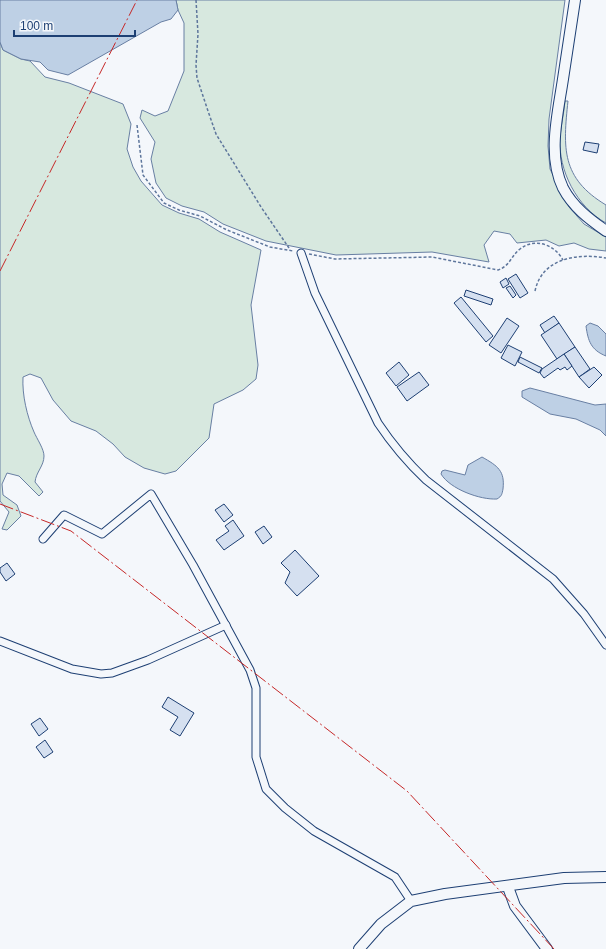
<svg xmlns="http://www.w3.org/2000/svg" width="606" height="949" font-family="Helvetica,sans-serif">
	<rect width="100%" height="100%" fill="#f4f7fb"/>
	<g fill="#d7e8df" stroke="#687fa3">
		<polygon points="176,0 565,0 549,119 548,146 550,169 569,207 584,224 606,237 606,251 589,249 574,243 559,246 546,240 517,243 510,234 494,231 484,245 489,262 432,252 336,255 266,241 223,224 204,212 182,206 166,198 156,183 151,159 155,142 140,118 142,110 155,116 168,111 184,71 184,23 178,10"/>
		<path d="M0 42 3 50 21 59 30 61 45 77 69 83 123 104 131 124 127 149 133 167 141 181 162 205 179 213 199 219 220 232 261 250 251 305 258 365 256 379 243 390 214 404 209 438 176 471 165 474 144 468 125 457 113 444 96 431 71 421 53 400 41 378 30 374 23 377C22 395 27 416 34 432 37 439 44 449 44 456 44 466 36 472 35 482L43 492 39 496 19 476 7 473 2 484 3 495 17 505 21 516 7 530 2 529 9 512 0 501Z"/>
		<path d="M565 101H568C563 148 561 178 606 205V223C577 207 558 171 560 137 561 125 564 113 565 101Z"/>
	</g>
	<g fill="#bed0e5" stroke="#687fa3">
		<polygon points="0,0 176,0 178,10 171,19 161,22 68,75 48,70 40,62 21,59 3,50 0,42"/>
		<path d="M590 323 598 326 606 334V356C591 350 588 341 586 326Z"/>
		<polygon points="530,388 595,405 606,404 606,436 600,430 576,419 550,414 522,397 522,391"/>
		<path d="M482 457C498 466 505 471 503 489 502 494 502 496 497 499 480 500 450 489 441 474L442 471 445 470 465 475 468 465Z"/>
	</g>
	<g fill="#d5e0f0" stroke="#1d3f73">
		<polygon points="585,142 599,144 597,153 583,150"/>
		<polygon points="516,274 528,293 520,298 508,279"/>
		<polygon points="506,278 509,284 503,288 500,282"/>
		<polygon points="510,286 516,295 513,298 506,288"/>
		<polygon points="466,290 493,299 491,305 464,296"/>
		<polygon points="461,297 493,336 486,342 454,303"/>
		<polygon points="554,316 559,323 545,333 540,325"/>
		<polygon points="507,318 519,326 501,353 489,345"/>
		<polygon points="559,323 575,347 557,359 541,335"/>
		<polygon points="508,345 522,352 515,366 501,358"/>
		<polygon points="575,347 590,369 579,377 564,354"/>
		<polygon points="564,354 572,366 567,370 565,367 560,370 558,368 544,378 540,373 542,369"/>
		<polygon points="520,357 542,368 539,373 518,362"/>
		<polygon points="399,362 409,375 396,386 386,373"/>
		<polygon points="594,367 602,375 589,388 579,377"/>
		<polygon points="419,372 429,385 407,401 397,387"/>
		<polygon points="224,504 233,515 224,522 215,510"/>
		<polygon points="233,520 244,536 224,550 216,540 229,531 225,526"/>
		<polygon points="264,526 272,537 263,544 255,532"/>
		<polygon points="295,550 319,576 297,596 285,583 290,572 281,563"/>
		<polygon points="7,563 15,574 6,581 0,572 0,568"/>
		<polygon points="168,697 194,713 180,736 170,730 178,717 162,707"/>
		<polygon points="40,718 48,729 39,736 31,724"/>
		<polygon points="45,740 53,752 44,758 36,747"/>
	</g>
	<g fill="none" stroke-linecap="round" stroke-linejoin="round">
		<g stroke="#1d3f73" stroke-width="9">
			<g id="street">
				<path d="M301 253 315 293 378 423C392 444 407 462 426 480L553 579 584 614 606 645"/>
				<polyline points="43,539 64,515 102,534 151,494 193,565 250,670 256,688 256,757 266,789 285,808 314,831 395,877 411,901"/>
				<polyline points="0,641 72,669 101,674 112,673 148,660 226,625"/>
			</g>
		</g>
		<g stroke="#1d3f73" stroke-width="12">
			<g id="secondary">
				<path d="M575 0C571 26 567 53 563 79 558 113 547 155 563 188 573 207 589 219 606 231"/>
				<polyline points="508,887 515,906 547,949"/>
				<polyline points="359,949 381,924 411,901 445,894 564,878 606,877"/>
			</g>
		</g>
		<g stroke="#5e769c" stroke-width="1.5" stroke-dasharray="3 2" stroke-linecap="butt">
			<polyline points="196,0 198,34 196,65 197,78 208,111 216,134 261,207 289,248"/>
			<polyline points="137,125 143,175 164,203 179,210 200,216 227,230 270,247 293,251"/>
			<path d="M309 254 335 259 432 257 498 270C510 266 511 256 520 249 535 237 555 245 563 260"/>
			<path d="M535 291C542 258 577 253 606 258"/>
		</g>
		<use href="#street" stroke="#f4f7fb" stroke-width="7"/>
		<use href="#secondary" stroke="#f4f7fb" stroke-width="10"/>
		<g stroke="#c62828" stroke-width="1" stroke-dasharray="14 3 2 3" stroke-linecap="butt">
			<polyline points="0,271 137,0"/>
			<polyline points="0,504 71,531 407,791 554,949"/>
		</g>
	</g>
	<path d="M14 30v6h121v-6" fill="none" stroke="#1d3f73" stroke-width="2"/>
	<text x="20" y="30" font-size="12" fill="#1d3f73" stroke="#f4f7fb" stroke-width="3" paint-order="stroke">100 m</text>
</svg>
